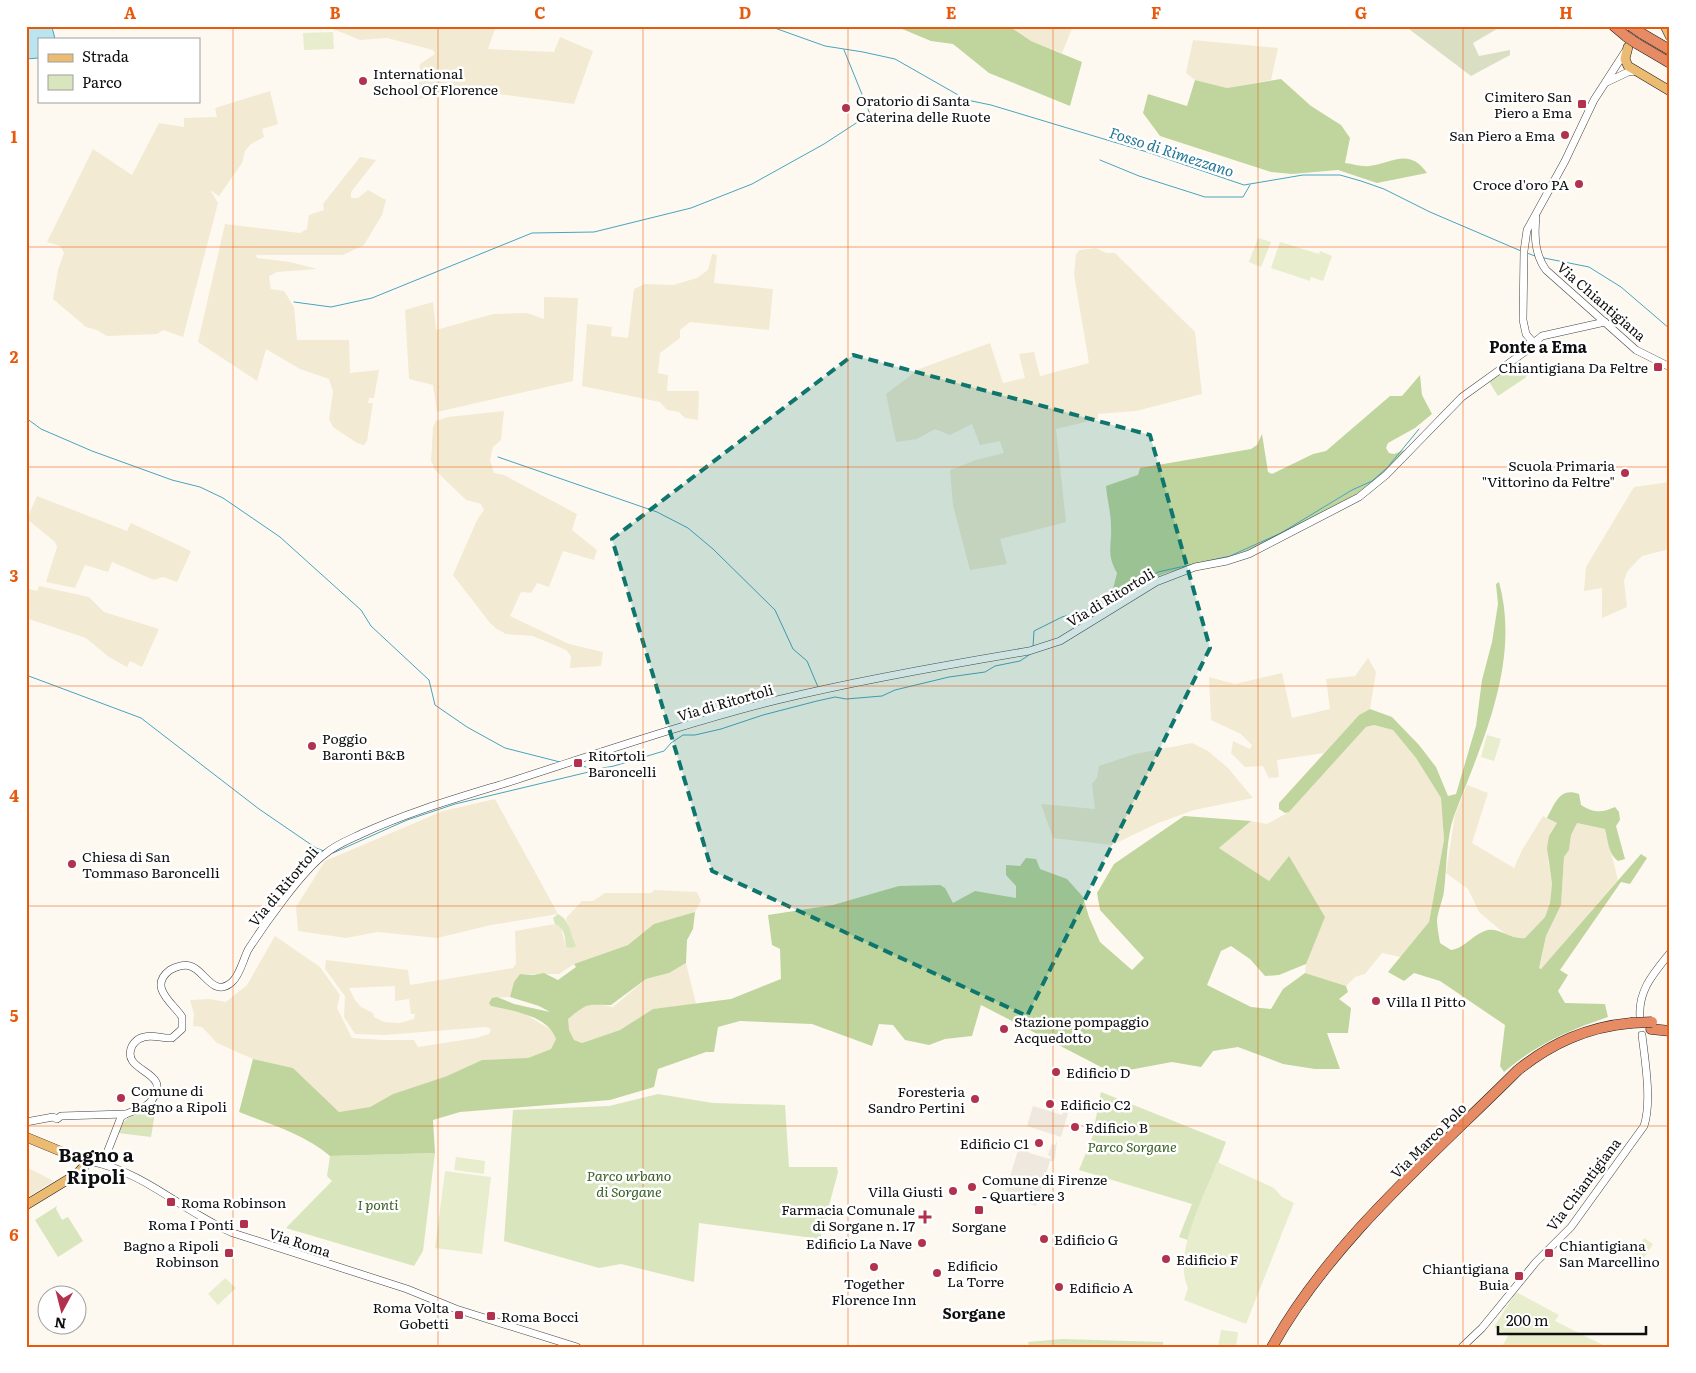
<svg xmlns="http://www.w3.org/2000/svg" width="1696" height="1373" font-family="Literata,serif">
	<rect width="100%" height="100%" fill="#fef9f0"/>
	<g fill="#f2ead2" fill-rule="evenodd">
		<polygon points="326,26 496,26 488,49 554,52 560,37 593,51 574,104 475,91 445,93 418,99 420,64 435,54 433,50 387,38 360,40"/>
		<polygon points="1009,26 1073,26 1062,53 1031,41"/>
		<polygon points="1193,40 1278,48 1271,80 1227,88 1195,80 1186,73"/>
		<polygon points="270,91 278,124 262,129 264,137 251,144 245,151 242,163 219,196 210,190 218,203 183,337 163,330 157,334 107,336 97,330 86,327 53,299 58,270 64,253 60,246 47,242 93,149 132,175 159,123 184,127 184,118 217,117 215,108"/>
		<polygon points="360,157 376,160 351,192 351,198 358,198 368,190 386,200 382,215 364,245 343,255 256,255 257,258 290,262 317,269 277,272 269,276 271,289 284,291 294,307 297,340 349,340 350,373 379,370 374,398 369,398 368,403 373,403 367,441 364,445 357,443 333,427 329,419 333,392 329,379 300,369 266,349 257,381 198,342 225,224 300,233 307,229 309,215 324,210 323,204"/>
		<polygon points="1096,248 1106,253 1115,253 1195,332 1202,394 1136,411 1098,414 1098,419 1056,429 1066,522 1000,539 1007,564 970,570 953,505 950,470 976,460 1004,453 1000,441 980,445 972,424 950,435 935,429 917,439 896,442 886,394 919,369 990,343 1003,383 1025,378 1019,354 1034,352 1040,376 1089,363 1074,275 1076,254 1080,250"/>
		<polygon points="712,254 717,255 714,283 773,289 769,330 690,322 680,330 680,338 660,353 658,373 668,375 667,391 699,391 698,420 685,418 679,412 667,410 660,402 582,386 587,324 612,327 611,336 628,338 634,289 645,284 673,285 697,278 708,270"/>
		<polygon points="544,297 578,298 573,381 437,412 433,385 409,379 405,310 433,302 436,330 493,314 527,313 544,319"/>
		<polygon points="504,411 501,440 493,447 490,460 494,473 504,475 577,514 572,530 597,550 594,560 563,551 549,587 537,583 531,593 521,592 510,616 569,644 603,652 601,666 570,668 571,656 566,650 533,636 506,634 497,629 490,623 453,575 477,520 484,510 481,504 466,500 435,470 431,461 433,427 436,421 448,417"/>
		<polygon points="1670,482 1670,549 1642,556 1635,563 1627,572 1624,581 1627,607 1602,618 1602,588 1584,591 1586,567 1634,487"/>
		<polygon points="37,496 127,531 131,523 191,551 177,582 163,577 154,580 112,562 108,572 85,565 75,588 46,582 57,547 55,542 27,519"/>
		<polygon points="39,586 89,597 104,612 159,629 142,667 130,661 127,667 109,657 86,638 26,618 26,588 37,591"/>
		<polygon points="1368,658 1376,672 1370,709 1359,715 1324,753 1277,760 1279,777 1269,778 1263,766 1245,767 1231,753 1233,741 1250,749 1252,745 1241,734 1211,720 1209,677 1235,684 1282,673 1292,718 1330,709 1326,679 1355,676"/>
		<polygon points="1374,725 1393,730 1416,758 1441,798 1444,840 1429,922 1401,957 1382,953 1365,974 1355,977 1346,986 1305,973 1306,964 1288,857 1269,881 1219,848 1251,821 1267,824 1289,812 1366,727"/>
		<polygon points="1192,743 1208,751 1228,768 1253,798 1194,810 1158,823 1112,845 1053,838 1041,804 1095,809 1092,784 1097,778 1099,766 1135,754"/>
		<polygon points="1467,785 1488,793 1472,843 1514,868 1522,850 1543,816 1557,823 1549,836 1548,861 1552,884 1550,903 1545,917 1525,938 1516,939 1506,935 1479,912 1468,889 1446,873 1455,815"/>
		<polygon points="495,799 558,914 491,925 437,938 378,932 346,938 298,931 296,907 325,861 443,811"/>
		<polygon points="1577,823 1605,829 1618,880 1541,969 1539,968 1546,936 1561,905 1564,857 1569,850 1571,835"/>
		<path d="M654 890 697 892 701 901 695 912 641 936 628 945 574 964 559 974H520L514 983 510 997 492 998 491 1006 525 1014 553 1031 556 1039 551 1049 528 1058 482 1060 447 1076 393 1094 370 1107 339 1112 293 1068 253 1059 217 1043 202 1027 193 1026 194 1014 190 1000 210 999 226 1002 247 985 275 936 320 967 340 995 337 1008 352 1038 384 1040H414L418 1047 476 1038 489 1034 491 1029 486 1027 384 1035 355 1034 344 1017 345 996 325 969 326 960 408 970 410 985 513 968 516 964 515 931 555 924 561 928 566 947 575 946 566 918 582 901H593L605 893H651ZM395 986V1001L409 999 411 1014H415L414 1019 400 1023 384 1022 374 1017 373 1013 361 1007 355 1000 349 988Z"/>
		<polygon points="686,963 696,1004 653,1009 620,1030 582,1043 574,1040 568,1030 568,1019 584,1006 593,1003 613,1007 646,979 669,973"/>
		<polygon points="26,1167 54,1181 26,1198"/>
	</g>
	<g fill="#d8e5bd">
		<polygon points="1520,359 1528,374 1525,378 1498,396 1488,380"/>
		<path d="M558 914C571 921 570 934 576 946L572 948 566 947C565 936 565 929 555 924L553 918Z"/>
		<polygon points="1101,1092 1226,1142 1188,1240 1179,1237 1192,1204 1079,1170 1092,1138"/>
		<polygon points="658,1094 713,1103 785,1105 789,1167 837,1167 838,1172 820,1239 699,1223 694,1282 621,1264 599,1268 504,1241 513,1110 609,1106"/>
		<path d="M155 1113 151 1137 118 1133C124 1114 138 1114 155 1113Z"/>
		<polygon points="435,1153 423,1251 414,1266 286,1228 332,1181 327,1176 330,1156"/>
		<polygon points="57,1206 56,1209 62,1220 68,1217 83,1241 58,1257 35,1220"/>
		<polygon points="1062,1339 1163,1342 1163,1347 1029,1347 1028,1342"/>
	</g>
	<g fill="#bfd59d">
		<polygon points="895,26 1009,26 1031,41 1082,62 1070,106 989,73 953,44 931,41"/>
		<path d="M1281 79 1311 106 1341 125 1350 138 1345 163C1353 164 1362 167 1369 166 1392 163 1409 147 1427 173L1377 183 1338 170 1292 174 1271 172 1160 136 1143 113 1148 94 1187 106 1195 80 1227 88Z"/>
		<path d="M1420 375 1422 395 1432 414 1415 428 1388 443 1386 448 1389 453 1394 454 1407 449 1385 473 1365 489 1298 526 1250 550 1166 573 1154 578 1118 603 1112 593 1117 573C1106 553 1112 547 1111 526 1111 513 1107 499 1106 486L1138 475 1140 468 1251 449 1257 445 1262 434 1268 472 1272 474 1313 454 1326 451 1390 396H1402Z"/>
		<path d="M1499 582C1521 662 1482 742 1454 816 1446 838 1447 867 1444 891 1443 900 1438 910 1437 920 1437 927 1439 936 1440 943L1451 950C1466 948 1472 934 1488 930 1500 928 1511 940 1525 938L1545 917 1550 903 1552 884 1547 848 1549 836 1557 823 1547 818C1555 803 1560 787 1579 794L1581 805C1593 813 1602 813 1615 807L1619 812 1620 820 1616 826 1625 859 1618 861C1608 854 1608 840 1605 829L1577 823 1571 835 1569 850 1564 857 1561 905 1546 936 1539 968 1541 969 1641 854 1647 858 1630 884 1621 882 1560 970 1568 975 1558 991 1565 1003 1605 1004 1608 1017C1567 1031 1537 1044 1504 1072L1500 1066 1505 1025 1440 981 1414 973 1404 981 1388 972 1429 922 1444 840 1441 798 1416 758 1393 730 1374 725 1366 727 1289 812 1285 813 1279 809V803L1359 715 1370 709 1392 717 1419 745 1436 767 1448 796 1456 794 1476 726 1482 680 1492 642 1498 604 1496 584Z"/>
		<path d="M1184 816 1251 821 1219 848 1269 881 1289 856 1325 917 1306 964 1279 975 1265 976 1250 959 1231 946 1221 951 1207 985 1251 1007 1271 1009 1283 989 1305 973 1346 986 1348 992 1339 999 1351 1008 1348 1033H1327L1340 1069H1315L1283 1064 1238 1047 1213 1051 1201 1067 1172 1062 1118 1072 1101 1067 981 1005 972 1036 945 1039 929 1045 905 1040 893 1025 879 1024 872 1046 812 1024 740 1021 718 1027 714 1052H706L658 1069 654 1087 610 1100 460 1112 433 1120 435 1153 330 1156C305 1134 269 1124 239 1112L253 1059 293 1068 339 1112 370 1107 393 1094 447 1076 482 1060 528 1058 551 1049 556 1039C548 1015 512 1011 491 1006L489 1003 492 998 497 997 514 1004 550 1012 539 1006 510 997 514 982 520 974 533 975 544 973 558 980 576 967 574 964 628 945 654 924 695 912 693 929 687 940 686 963 669 973 646 979 611 1005C586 1005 589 1002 568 1019L569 1030 574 1040 582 1043 620 1030 653 1009 731 999 781 979 780 949 772 945 768 915 833 905 899 886 940 885 945 888 953 903 975 891 1016 898V886L1006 875V865L1020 866 1026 858 1036 859 1040 869 1067 879 1083 897 1089 917 1100 942 1132 970 1144 958 1100 910 1097 893 1114 864Z"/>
	</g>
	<polygon fill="#dadec3" points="1405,26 1502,26 1473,43 1479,56 1510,50 1510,55 1471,76"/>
	<g fill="#e8edce">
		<polygon points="333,32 334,49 304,50 303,33"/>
		<polygon points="1258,238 1271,242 1261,267 1249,262"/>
		<polygon points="1280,242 1319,254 1320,251 1332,256 1323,281 1311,277 1310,281 1271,268"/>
		<polygon points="1487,735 1501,739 1494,761 1481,757"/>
		<polygon points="456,1157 485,1161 484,1174 454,1170"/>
		<path d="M1217 1162 1274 1188 1282 1197 1294 1203 1246 1324 1184 1300 1188 1288C1172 1254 1205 1195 1217 1162Z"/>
		<polygon points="445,1171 491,1177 482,1254 435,1248"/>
		<polygon points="1644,1238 1653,1244 1640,1264 1631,1258"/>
		<polygon points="225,1278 236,1288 218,1305 208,1294"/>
		<polygon points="1516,1292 1559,1315 1555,1321 1607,1347 1502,1347 1508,1336 1494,1327"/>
		<polygon points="1221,1330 1238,1332 1236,1347 1218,1347"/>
	</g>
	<g fill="#eee8df">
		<polygon points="1065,1105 1070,1106 1061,1137 1027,1126 1033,1106 1062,1115"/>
		<polygon points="1057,1141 1055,1157 1054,1161 1050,1161 1036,1206 1004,1196 1019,1147 1029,1150 1029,1153 1050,1159 1051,1157 1048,1155 1052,1144 1055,1145"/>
	</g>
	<polygon fill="#b9e5f1" stroke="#47a4c1" points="26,26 52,27 55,39 39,39 39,58 26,59"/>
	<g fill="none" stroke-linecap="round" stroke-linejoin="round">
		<g stroke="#47a4c1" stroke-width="1">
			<polyline points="769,26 825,46 863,52 895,59 967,100 991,105 1147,152 1244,185 1303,175 1340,175 1361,181 1384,189 1430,212 1521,251"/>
			<polyline points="1100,160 1139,176 1205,197 1243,197 1250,185"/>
			<polyline points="1527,253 1535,256"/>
			<polyline points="1544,258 1589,267 1621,287 1670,329"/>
			<polyline points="294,302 331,307 372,298 532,233 594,232 691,208 752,184 824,144 870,114 844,50"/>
			<polyline points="26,418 41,429 92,451 172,480 200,487 223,498 280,537 361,610 371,626 429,680 435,705 467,727 505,748 560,762"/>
			<polyline points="498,457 657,512 688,528 713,549 775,610 793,649 807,661 818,687"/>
			<polyline points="1033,647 1034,631 1062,617 1113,603 1158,572 1230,556 1281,533 1352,490 1372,481 1387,468 1419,429"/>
			<polyline points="26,675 141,718 259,809 316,848 324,851"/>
			<polyline points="574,765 598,769 614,766 664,751 671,743 683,735 695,735 721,729 763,715 817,701 835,697 846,699 882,696 895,690 949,677 985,672 995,666 1020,661 1032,653"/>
			<polyline points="333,853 407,820 455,804 597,770"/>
		</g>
		<g stroke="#414141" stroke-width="8">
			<g id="minor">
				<polyline points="1607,82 1628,72 1636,71"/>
				<path d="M1536 218C1534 235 1535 255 1546 270L1636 350 1670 367"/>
				<polyline points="1532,341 1526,334 1523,320 1524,251 1527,230 1565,161 1594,100 1625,52"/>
				<polyline points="1536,341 1542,336 1605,322"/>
				<polyline points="1530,348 1537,348 1539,344 1536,341"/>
				<path d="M1640 1017C1638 990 1654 973 1670 953"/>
				<polyline points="26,1122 53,1117 57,1119 61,1116 125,1114"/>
				<path d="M89 1161C146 1172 181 1211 233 1233L407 1289 456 1309 577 1347"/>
				<path d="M103 1163 121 1117C130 1110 146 1110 152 1100 155 1096 159 1087 156 1082 149 1069 123 1066 132 1046 135 1041 139 1038 144 1037 153 1034 163 1039 172 1038L182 1029V1017C174 1004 147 987 170 970 175 967 184 964 190 966 204 969 213 999 232 982 240 975 243 960 248 950 264 925 302 871 325 854 335 845 348 840 361 834 408 812 457 798 506 783 596 754 685 723 777 700 860 680 945 665 1029 651L1060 641 1156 582 1195 567 1227 561 1249 554 1359 497 1386 475 1462 397 1530 348 1529 344 1532 341"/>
				<path d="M1462 1347 1482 1328 1536 1262 1571 1227 1644 1126C1652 1102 1645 1060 1642 1035"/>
			</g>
		</g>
		<g stroke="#1f1f1f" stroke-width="10">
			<g id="major">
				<polyline points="1665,26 1670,36"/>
				<polyline points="1628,47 1625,59 1628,66 1670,91"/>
				<polyline points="26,1137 72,1156 89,1161 77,1174 26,1205"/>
			</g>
		</g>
		<g stroke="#1f1f1f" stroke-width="11">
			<g id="highway">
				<polyline points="1614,26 1627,37"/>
				<polyline points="1641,33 1670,50"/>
				<polyline points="1636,43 1670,63"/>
				<polyline points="1651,1029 1670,1031"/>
				<path d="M1272 1347C1331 1241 1433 1155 1518 1070 1552 1043 1587 1027 1631 1023"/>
			</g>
		</g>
		<use href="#minor" stroke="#fff" stroke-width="7"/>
		<use href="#major" stroke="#ecbb72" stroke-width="9"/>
		<use href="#highway" stroke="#e78b65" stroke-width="10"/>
		<g stroke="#1f1f1f" stroke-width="11" stroke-linecap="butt">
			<g id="highway-bridge">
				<polyline points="1631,26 1641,33"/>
				<polyline points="1627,37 1636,43"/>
				<polyline points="1631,1023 1652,1022"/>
			</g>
		</g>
		<use href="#highway-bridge" stroke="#e78b65" stroke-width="10"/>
	</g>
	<path fill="#0f766e" fill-opacity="0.2" stroke="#0f766e" stroke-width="4" stroke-dasharray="10 6" stroke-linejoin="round" d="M853 355 1150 435 1210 648 1027 1016 712 871 612 539Z"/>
	<path fill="none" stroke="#e8590c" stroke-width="1" stroke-opacity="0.55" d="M233 26V1347M438 26V1347M643 26V1347M848 26V1347M1053 26V1347M1258 26V1347M1463 26V1347M26 247H1670M26 467H1670M26 686H1670M26 906H1670M26 1126H1670"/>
	<g fill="#b2324d" stroke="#fff" stroke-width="2">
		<circle cx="363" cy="81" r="5"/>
		<rect x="1577" y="99" width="10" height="10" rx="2.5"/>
		<circle cx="846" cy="108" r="5"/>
		<circle cx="1565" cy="135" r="5"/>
		<circle cx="1579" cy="184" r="5"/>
		<rect x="1653" y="362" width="10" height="10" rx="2.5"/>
		<circle cx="1625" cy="473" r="5"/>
		<circle cx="312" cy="746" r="5"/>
		<rect x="573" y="758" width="10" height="10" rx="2.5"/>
		<circle cx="72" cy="864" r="5"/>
		<circle cx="1376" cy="1001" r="5"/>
		<circle cx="1004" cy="1029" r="5"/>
		<circle cx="1056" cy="1072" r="5"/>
		<circle cx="121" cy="1098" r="5"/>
		<circle cx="975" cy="1099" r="5"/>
		<circle cx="1050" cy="1104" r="5"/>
		<circle cx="1075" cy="1127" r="5"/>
		<circle cx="1039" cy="1143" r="5"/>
		<circle cx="972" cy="1187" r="5"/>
		<circle cx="953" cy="1191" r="5"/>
		<rect x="166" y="1197" width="10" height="10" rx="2.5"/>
		<rect x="974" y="1205" width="10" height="10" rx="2.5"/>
		<path d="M922.5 1209.5h5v5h5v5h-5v5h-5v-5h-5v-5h5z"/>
		<rect x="239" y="1219" width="10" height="10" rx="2.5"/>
		<circle cx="1044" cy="1239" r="5"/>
		<circle cx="922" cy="1243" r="5"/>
		<rect x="224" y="1248" width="10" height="10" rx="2.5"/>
		<rect x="1544" y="1248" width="10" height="10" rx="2.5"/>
		<circle cx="1166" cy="1259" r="5"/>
		<circle cx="874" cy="1267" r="5"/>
		<circle cx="937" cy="1273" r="5"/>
		<rect x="1514" y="1271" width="10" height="10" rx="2.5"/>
		<circle cx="1059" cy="1287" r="5"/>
		<rect x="454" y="1310" width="10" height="10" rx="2.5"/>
		<rect x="486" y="1311" width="10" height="10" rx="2.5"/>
	</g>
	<g text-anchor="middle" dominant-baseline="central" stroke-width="5" stroke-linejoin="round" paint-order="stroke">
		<g font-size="14" fill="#0e0e0e" stroke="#fff" text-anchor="start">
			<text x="373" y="73">International<tspan x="373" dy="16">School Of Florence</tspan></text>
			<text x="1572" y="96" text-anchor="end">Cimitero San<tspan x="1572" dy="16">Piero a Ema</tspan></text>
			<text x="856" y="100">Oratorio di Santa<tspan x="856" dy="16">Caterina delle Ruote</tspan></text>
			<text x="1555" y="135" text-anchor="end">San Piero a Ema</text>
			<text x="1569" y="184" text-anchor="end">Croce d'oro PA</text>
			<text x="1648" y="367" text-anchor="end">Chiantigiana Da Feltre</text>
			<text x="1615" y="465" text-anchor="end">Scuola Primaria<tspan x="1615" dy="16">"Vittorino da Feltre"</tspan></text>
			<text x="322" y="738">Poggio<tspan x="322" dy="16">Baronti B&amp;B</tspan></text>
			<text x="588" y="755">Ritortoli<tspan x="588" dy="16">Baroncelli</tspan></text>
			<text x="82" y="856">Chiesa di San<tspan x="82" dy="16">Tommaso Baroncelli</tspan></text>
			<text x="1386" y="1001">Villa Il Pitto</text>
			<text x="1014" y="1021">Stazione pompaggio<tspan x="1014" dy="16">Acquedotto</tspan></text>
			<text x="1066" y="1072">Edificio D</text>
			<text x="131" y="1090">Comune di<tspan x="131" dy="16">Bagno a Ripoli</tspan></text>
			<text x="965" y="1091" text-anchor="end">Foresteria<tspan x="965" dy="16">Sandro Pertini</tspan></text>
			<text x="1060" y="1104">Edificio C2</text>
			<text x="1085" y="1127">Edificio B</text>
			<text x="1029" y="1143" text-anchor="end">Edificio C1</text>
			<text x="982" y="1179">Comune di Firenze<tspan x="982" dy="16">- Quartiere 3</tspan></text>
			<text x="943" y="1191" text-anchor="end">Villa Giusti</text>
			<text x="181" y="1202">Roma Robinson</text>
			<text x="915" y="1209" text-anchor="end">Farmacia Comunale<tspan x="915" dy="16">di Sorgane n. 17</tspan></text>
			<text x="234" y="1224" text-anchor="end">Roma I Ponti</text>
			<text x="979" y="1226" text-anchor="middle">Sorgane</text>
			<text x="1054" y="1239">Edificio G</text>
			<text x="912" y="1243" text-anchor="end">Edificio La Nave</text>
			<text x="219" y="1245" text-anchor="end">Bagno a Ripoli<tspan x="219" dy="16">Robinson</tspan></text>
			<text x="1559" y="1245">Chiantigiana<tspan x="1559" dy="16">San Marcellino</tspan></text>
			<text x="1176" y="1259">Edificio F</text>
			<text x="947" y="1265">Edificio<tspan x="947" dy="16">La Torre</tspan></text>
			<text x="1509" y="1268" text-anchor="end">Chiantigiana<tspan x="1509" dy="16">Buia</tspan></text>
			<text x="874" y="1283" text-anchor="middle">Together<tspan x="874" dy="16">Florence Inn</tspan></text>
			<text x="1069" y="1287">Edificio A</text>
			<text x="449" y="1307" text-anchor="end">Roma Volta<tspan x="449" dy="16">Gobetti</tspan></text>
			<text x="501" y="1316">Roma Bocci</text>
		</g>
		<g font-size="14" fill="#0e0e0e" stroke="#fff">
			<text transform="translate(1602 301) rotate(41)">Via Chiantigiana</text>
			<text transform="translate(1110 597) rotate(-31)">Via di Ritortoli</text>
			<text transform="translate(725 702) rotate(-16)">Via di Ritortoli</text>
			<text transform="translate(283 886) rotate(-50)">Via di Ritortoli</text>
			<text transform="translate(1428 1140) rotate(-45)">Via Marco Polo</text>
			<text transform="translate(1583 1184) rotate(-53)">Via Chiantigiana</text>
			<text transform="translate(300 1242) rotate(18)">Via Roma</text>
		</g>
		<g font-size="14" font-style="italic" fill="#3a6024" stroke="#fff">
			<text x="1132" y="1146">Parco Sorgane</text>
			<text x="629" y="1175">Parco urbano<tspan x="629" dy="16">di Sorgane</tspan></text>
			<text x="378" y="1204">I ponti</text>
		</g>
		<g font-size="15" font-style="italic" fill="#227595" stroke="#fff">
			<text transform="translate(1172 151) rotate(18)">Fosso di Rimezzano</text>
		</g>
		<g font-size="15" font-weight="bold" fill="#0e0e0e" stroke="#fff">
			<text x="974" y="1312">Sorgane</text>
		</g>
		<g font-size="16" font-weight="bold" fill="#0e0e0e" stroke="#fff">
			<text x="1538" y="346">Ponte a Ema</text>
		</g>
		<g font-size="19" font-weight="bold" fill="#0e0e0e" stroke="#fff">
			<text x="96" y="1154">Bagno a<tspan x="96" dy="22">Ripoli</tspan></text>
		</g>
	</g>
	<rect width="1696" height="1373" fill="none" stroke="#ffffff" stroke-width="55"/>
	<rect x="38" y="38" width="162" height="65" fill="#ffffff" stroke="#9f9f9f"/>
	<rect x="48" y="54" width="25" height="8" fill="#ecbb72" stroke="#9f9f9f"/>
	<text x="82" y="62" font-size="15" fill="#0e0e0e">Strada</text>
	<rect x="48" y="75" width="25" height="15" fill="#d8e5bd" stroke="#9f9f9f"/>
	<text x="82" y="88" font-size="15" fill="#0e0e0e">Parco</text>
	<g transform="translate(62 1310) rotate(187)"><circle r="24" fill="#ffffff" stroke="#9f9f9f"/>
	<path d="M0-4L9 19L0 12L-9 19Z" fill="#b2324d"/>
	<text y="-8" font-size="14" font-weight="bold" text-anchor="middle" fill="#0e0e0e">N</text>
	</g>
	<path d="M1498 1326v8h148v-8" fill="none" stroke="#0e0e0e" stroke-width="2.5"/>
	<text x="1506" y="1326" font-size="15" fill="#0e0e0e" stroke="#ffffff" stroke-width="4" paint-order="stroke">200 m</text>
	<rect x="28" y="28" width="1640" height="1318" fill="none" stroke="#e8590c" stroke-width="2"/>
	<g font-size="16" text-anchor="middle" font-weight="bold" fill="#e8590c">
		<text x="130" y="19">A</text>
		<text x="335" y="19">B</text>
		<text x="540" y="19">C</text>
		<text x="745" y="19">D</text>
		<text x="951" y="19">E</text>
		<text x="1156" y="19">F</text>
		<text x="1361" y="19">G</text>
		<text x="1566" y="19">H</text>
		<text x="14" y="143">1</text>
		<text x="14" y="363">2</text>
		<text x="14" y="582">3</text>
		<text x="14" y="802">4</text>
		<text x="14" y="1022">5</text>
		<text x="14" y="1241">6</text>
	</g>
</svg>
